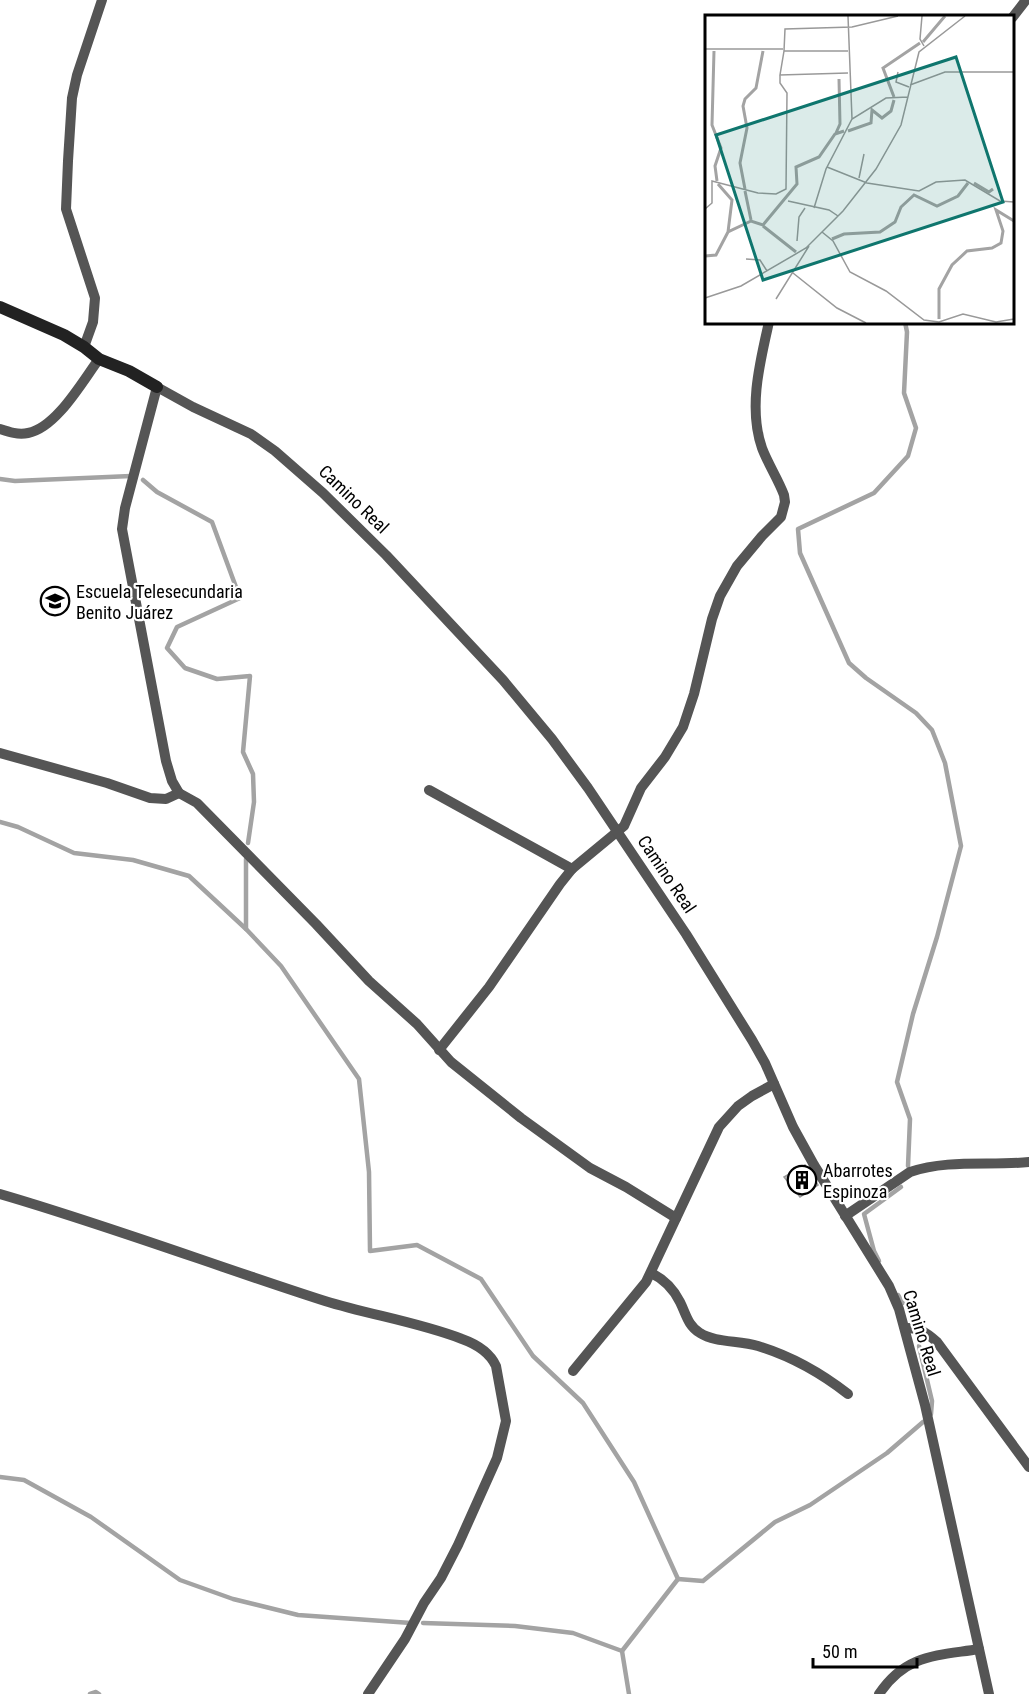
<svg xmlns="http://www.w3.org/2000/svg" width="1029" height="1694" font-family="'Roboto Condensed',sans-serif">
	<rect width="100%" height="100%" fill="#fff"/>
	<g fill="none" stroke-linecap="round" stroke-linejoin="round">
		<g stroke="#a3a3a3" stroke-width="4.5">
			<polyline points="905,322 907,332 904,393 916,428 908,456 874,493 798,529 800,553 849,663 866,678 916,713 932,730 945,763 961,846 937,937 913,1014 897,1082 910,1119 908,1166"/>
			<polyline points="0,479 15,481 131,476"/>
			<polyline points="143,480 157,492 212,522 240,598 177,627 167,648 185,668 217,679 250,676 243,752 253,774 254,802 248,843"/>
			<polyline points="0,822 18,827 74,853 133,860 189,876 246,929"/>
			<polyline points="246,859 246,929 281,966 359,1079 369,1172 370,1251 417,1245 481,1279 533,1356 583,1403 634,1482 678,1579 622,1651 629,1694"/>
			<polyline points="879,1261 874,1251 864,1214 901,1187"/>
			<polyline points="898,1295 903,1303"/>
			<polyline points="919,1346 932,1401 931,1414"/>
			<polyline points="0,1477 24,1480 91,1517 180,1580 233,1599 298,1615 411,1623"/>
			<polyline points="678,1579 703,1581 775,1522 810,1505 887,1453 923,1422"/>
			<polyline points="423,1623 515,1626 573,1633 622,1651"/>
			<polyline points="90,1694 96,1692 99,1694"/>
		</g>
	</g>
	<polygon fill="#c4c4c4" stroke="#999" stroke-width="1.5" points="805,1165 818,1185 800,1197 784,1177"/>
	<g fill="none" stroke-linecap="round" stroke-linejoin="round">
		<g stroke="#555" stroke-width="10">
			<polyline points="1012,18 1026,0"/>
			<polyline points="84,347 93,322 95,298 66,209 68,161 72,98 77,75 102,0"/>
			<path d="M0 429C9 432 18 435 28 433 56 428 82 382 99 359"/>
			<polyline points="0,753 107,783 150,798 166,799 179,793"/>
			<polyline points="429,790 572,869"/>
			<path d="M439 1050 489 987 560 884 572 869 624 826 641 788 665 757 683 727 694 694 712 619 720 596 737 566 762 536 781 517 785 502 784 495C778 479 768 464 762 448 748 408 760 362 769 322"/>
			<path d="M0 1194C110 1226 216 1266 325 1301 370 1315 418 1322 462 1339 476 1344 490 1353 496 1366L506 1421 497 1458 458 1545 441 1578 424 1603 405 1639 368 1694"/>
			<path d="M845 1216 910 1172C948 1159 990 1166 1029 1162"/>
			<polyline points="676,1218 626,1187 590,1168 521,1118 451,1062 417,1024 369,981 316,924 197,803 179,793 172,781 166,761 122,529 125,508 157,387 193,407 251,434 275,451 323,493 386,555 503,680 552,739 588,788 686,934 752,1040 765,1063 793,1127 814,1165 889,1286 899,1309 925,1405 989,1694"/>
			<path d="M651 1273C664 1279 674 1290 680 1302 686 1314 688 1326 700 1333 716 1343 739 1340 758 1346 791 1356 821 1373 848 1394"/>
			<path d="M905 1328C919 1327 927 1333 937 1342L1029 1467"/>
			<polyline points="573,1371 646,1282 719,1127 738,1106 752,1096 774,1084"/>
			<path d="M879 1694C906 1654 936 1656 979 1649"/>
		</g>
		<polyline stroke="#222" stroke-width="12" points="0,307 64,335 84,347 99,359 129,371 157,387"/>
	</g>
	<defs>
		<g id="school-ring" transform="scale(1.5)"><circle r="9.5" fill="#fff" stroke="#000" stroke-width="1.5"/><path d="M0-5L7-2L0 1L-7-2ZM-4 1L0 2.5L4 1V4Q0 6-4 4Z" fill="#000"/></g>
		<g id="building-ring" transform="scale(1.5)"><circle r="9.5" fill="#fff" stroke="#000" stroke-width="1.5"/><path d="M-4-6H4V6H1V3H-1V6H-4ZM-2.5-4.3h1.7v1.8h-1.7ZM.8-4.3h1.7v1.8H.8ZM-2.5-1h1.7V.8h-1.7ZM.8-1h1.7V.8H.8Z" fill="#000"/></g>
	</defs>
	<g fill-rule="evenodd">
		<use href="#school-ring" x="55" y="601"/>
		<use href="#building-ring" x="802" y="1180"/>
	</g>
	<g text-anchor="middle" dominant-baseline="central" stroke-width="4.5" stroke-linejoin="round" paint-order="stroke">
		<g font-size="18" fill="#000" stroke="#fff">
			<text transform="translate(354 499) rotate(44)">Camino Real</text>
			<text transform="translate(667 874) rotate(56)">Camino Real</text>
			<text transform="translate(922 1333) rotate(73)">Camino Real</text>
		</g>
		<g font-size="18" fill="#000" stroke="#fff" text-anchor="start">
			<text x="76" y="591">Escuela Telesecundaria<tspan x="76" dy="21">Benito Juárez</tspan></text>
			<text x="823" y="1170">Abarrotes<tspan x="823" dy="21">Espinoza</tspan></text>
		</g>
	</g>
	<g transform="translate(705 15)">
		<rect width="309" height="309" fill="#fff"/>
		<path fill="none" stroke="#a3a3a3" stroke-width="3" d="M218 27 240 1M9 36 7 110 16 133 10 151 12 166M189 82 178 53 215 28M143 116 166 108 167 95 177 103 186 96 189 85M131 118 135 109 134 64M269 168 284 177 288 174M13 169 27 185 23 217M40 174 35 148 42 113 38 91 40 84 51 73 58 36M40 176 46 205M58 211 91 237M127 224 139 219 175 217 190 207 196 192 209 180 232 191 253 181 263 168M0 241 11 240 23 217 46 206 58 210 92 169 91 152 114 142 130 119 139 116M234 304V274L247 250 262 236 287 233 296 228 298 216 291 195 309 206"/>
		<path fill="none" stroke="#999" stroke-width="1.5" d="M143 1 147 104M217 1 215 24 219 31M0 34H78M79 36 80 14 147 12 193 1M79 36 75 60 143 58M79 36H143M193 57 191 67 204 72M205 70 240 57H309M122 152 162 168 214 176 231 167 260 165 295 186 309 187M154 163 159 139M83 186 124 195 133 201M109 193 121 154 147 104 181 83 203 82M0 194 7 188V166L53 178 71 179 81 174 82 78 75 68V60M117 217 128 226 145 257 181 276 219 305 234 307 258 299 291 307 309 304M92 226 94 202 100 193M41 244 55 245 62 256M88 258 132 293 161 308M0 283 36 271 101 233 138 196 171 154 196 110 214 37 260 1M71 284 104 231"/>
		<path fill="#0f766e" fill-opacity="0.15" stroke="#0f766e" stroke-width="3" d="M251 42 298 187 58 265 11 120Z"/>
		<rect width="309" height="309" fill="none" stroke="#000" stroke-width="3"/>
	</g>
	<path d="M813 1658v9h104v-9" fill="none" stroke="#000000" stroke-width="3"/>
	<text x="822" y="1658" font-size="18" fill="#000000" stroke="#ffffff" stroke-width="4.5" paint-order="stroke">50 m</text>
</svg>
